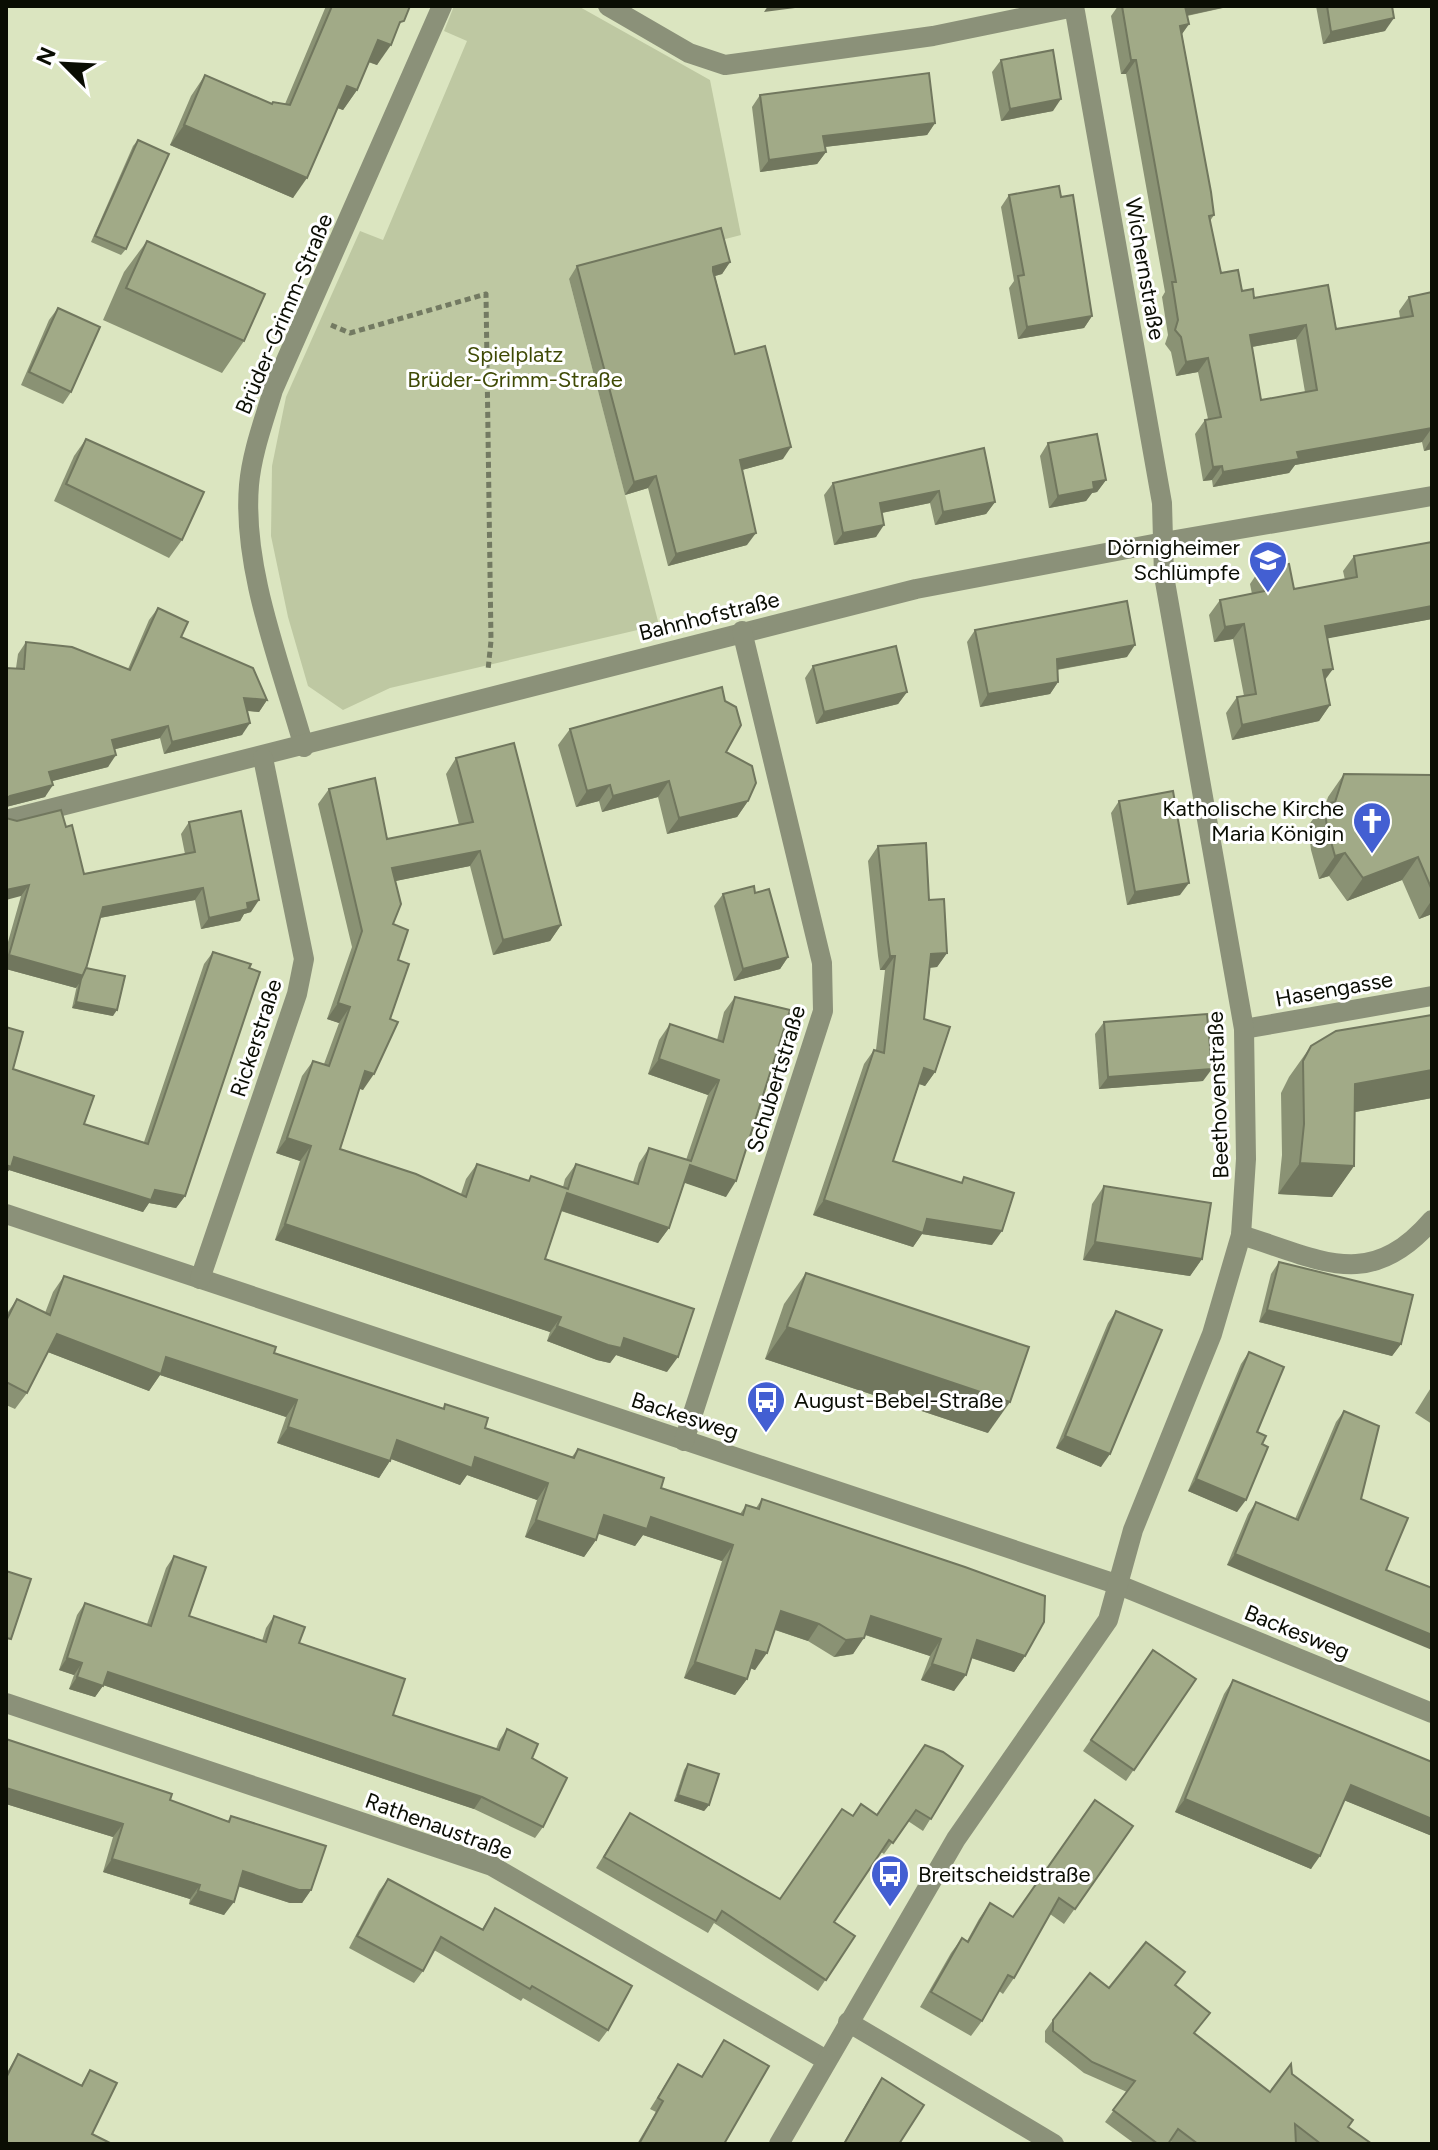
<svg xmlns="http://www.w3.org/2000/svg" width="1438" height="2150" font-family="Figtree,sans-serif">
	<rect width="100%" height="100%" fill="#dbe5c0"/>
	<polygon fill="#bec8a2" points="454,6 578,6 710,80 741,235 569,279 659,625 390,688 343,710 308,686 288,617 271,536 272,466 286,397 360,231 383,240 467,41 444,31"/>
	<g fill="none" stroke-linecap="round" stroke-linejoin="round">
		<polyline stroke="#737a62" stroke-width="5" stroke-dasharray="6 4" stroke-linecap="butt" points="331,325 350,333 486,294 491,641 488,670"/>
		<g stroke="#8b9179" stroke-width="20">
			<polyline points="608,6 689,53 725,65 933,36 1074,7"/>
			<path d="M304 747C281 665 242 569 249 485 252 452 264 421 273 390L442 6"/>
			<polyline points="6,820 916,589 1164,542 1432,496"/>
			<polyline points="1244,1029 1432,996"/>
			<polyline points="6,1214 1119,1585 1432,1713"/>
			<path d="M1241 1235C1320 1259 1369 1293 1432 1220"/>
			<polyline points="200,1279 297,994 304,959 263,758"/>
			<polyline points="684,1441 823,1011 822,963 742,631"/>
			<polyline points="6,1703 492,1866 826,2060"/>
			<polyline points="848,2022 1054,2144"/>
			<polyline points="779,2144 956,1839 1108,1620 1133,1530 1212,1334 1241,1235 1246,1159 1244,1029 1164,576 1162,503 1074,6"/>
		</g>
	</g>
	<g fill="#8a9274" fill-rule="evenodd">
		<polygon points="326,6 410,6 377,65 368,62 357,90 343,110 337,108 293,198 170,145 191,96 205,75 271,104 285,104"/>
		<path d="M1118 6H1232L1187 16 1189 24 1182 34 1214 215 1210 221 1221 273 1242 291 1254 298 1336 329 1400 318 1399 311 1409 297 1432 292V449L1424 451 1422 442 1295 465 1289 473 1213 487 1212 480 1203 481 1195 434 1205 420 1208 419 1198 372 1176 376 1171 352 1165 344 1168 335 1162 297 1165 292 1126 74H1121L1111 16ZM1296 339 1305 392 1261 400 1252 347Z"/>
		<polygon points="1316,6 1392,6 1385,31 1323,44"/>
		<polygon points="1001,60 1053,111 1001,121 992,72"/>
		<polygon points="760,95 935,123 927,135 825,147 826,152 817,164 760,172 752,107"/>
		<polygon points="138,140 126,249 121,255 91,242 133,146"/>
		<polygon points="1009,195 1061,197 1092,316 1084,328 1018,339 1009,288 1014,281 1001,207"/>
		<polygon points="147,241 244,341 222,373 103,320 124,272"/>
		<polygon points="730,262 722,274 715,276 735,354 783,459 742,470 747,545 668,566 648,488 625,495 569,279 577,266"/>
		<polygon points="58,308 71,392 63,404 21,385 49,320"/>
		<polygon points="86,439 182,540 169,558 54,501 74,456"/>
		<polygon points="1048,443 1106,480 1097,492 1092,493 1086,501 1049,508 1040,456"/>
		<polygon points="984,448 995,502 986,514 935,525 930,503 882,513 876,537 834,545 824,495 833,483"/>
		<polygon points="1432,542 1432,619 1327,638 1325,680 1330,705 1319,721 1232,740 1226,713 1237,697 1244,696 1233,639 1214,642 1209,615 1220,600 1252,594 1250,584 1260,569 1294,589 1345,580 1343,571 1354,556"/>
		<polygon points="158,608 181,637 267,700 259,712 247,711 242,735 164,754 160,738 115,749 108,767 52,781 45,797 6,807 6,668 16,668 18,654 26,642 128,669 149,620"/>
		<polygon points="975,630 1127,657 1057,670 1058,682 1050,694 980,707 967,642"/>
		<polygon points="813,666 907,692 898,704 816,724 805,678"/>
		<polygon points="570,729 726,752 748,801 737,817 667,834 658,797 602,812 599,801 576,807 558,745"/>
		<polygon points="456,758 561,925 550,941 493,955 470,866 395,881 393,924 398,960 363,1090 359,1088 340,1149 461,1194 466,1179 477,1164 528,1181 531,1176 563,1187 565,1179 576,1164 633,1182 639,1163 649,1148 686,1160 708,1095 648,1074 659,1040 670,1024 717,1040 724,1012 735,997 726,1197 684,1182 669,1228 658,1243 561,1211 545,1259 667,1372 616,1355 610,1363 597,1360 547,1341 550,1332 275,1240 300,1161 276,1153 302,1076 313,1061 324,1064 339,1023 327,1019 352,947 318,804 329,789 387,839 459,825 446,774"/>
		<polygon points="1344,774 1432,775 1432,914 1419,919 1402,880 1347,901 1329,876 1319,879 1311,850 1308,826 1324,804 1326,803 1328,797"/>
		<polygon points="1119,801 1180,895 1127,905 1111,813"/>
		<polygon points="6,818 84,874 185,854 181,834 189,822 251,912 244,914 240,921 201,929 195,900 100,918 86,968 113,1016 72,1008 77,985 76,988 6,969 6,949 21,896"/>
		<polygon points="878,846 929,900 947,953 937,967 930,968 924,1019 935,1072 925,1086 919,1084 893,1161 961,1183 964,1177 992,1245 922,1234 913,1247 813,1215 864,1064 874,1050 876,1050 885,970 880,970 878,956 868,861"/>
		<polygon points="755,893 788,957 780,969 734,981 714,906 723,894"/>
		<polygon points="213,952 185,1196 176,1208 149,1203 143,1212 9,1170 6,1174 6,1027 13,1069 84,1124 144,1142 204,964"/>
		<polygon points="1432,1015 1432,1098 1355,1112 1354,1166 1332,1197 1278,1194 1282,1155 1281,1093 1289,1077 1311,1046"/>
		<polygon points="1104,1022 1203,1081 1099,1089 1095,1034"/>
		<polygon points="1104,1186 1202,1259 1190,1276 1083,1260 1092,1204"/>
		<polygon points="1279,1262 1401,1344 1392,1356 1259,1322 1271,1274"/>
		<polygon points="806,1273 988,1433 765,1359 784,1304"/>
		<polygon points="64,1276 274,1353 443,1408 445,1404 485,1428 571,1458 578,1449 661,1488 740,1514 746,1505 756,1508 762,1499 1025,1656 1014,1672 971,1658 954,1691 921,1680 930,1656 865,1635 853,1654 834,1657 808,1641 775,1630 755,1670 750,1668 747,1679 735,1695 684,1678 722,1561 643,1535 635,1546 598,1533 596,1540 584,1557 525,1537 537,1500 467,1475 460,1485 391,1459 379,1478 277,1443 286,1417 160,1375 149,1391 48,1352 27,1393 15,1409 6,1405 6,1315 17,1299 45,1313 53,1292"/>
		<polygon points="1116,1311 1101,1467 1056,1448 1108,1323"/>
		<polygon points="1249,1352 1257,1432 1262,1444 1237,1512 1188,1491 1241,1364"/>
		<polygon points="1432,1386 1432,1424 1415,1413"/>
		<polygon points="1344,1411 1361,1499 1386,1570 1227,1565 1248,1514 1256,1502 1295,1519 1336,1422"/>
		<polygon points="174,1556 189,1616 262,1641 266,1628 274,1616 299,1643 393,1715 496,1749 499,1741 507,1729 532,1758 543,1827 535,1838 474,1809 103,1685 95,1697 69,1689 74,1675 59,1670 77,1615 85,1603 147,1624 166,1568"/>
		<polygon points="1153,1650 1196,1679 1126,1781 1083,1751"/>
		<polygon points="1233,1680 1432,1762 1432,1836 1344,1800 1311,1869 1175,1812 1224,1694"/>
		<polygon points="688,1764 709,1805 704,1811 674,1801 684,1770"/>
		<polygon points="963,1766 923,1831 908,1821 884,1854 881,1852 834,1922 855,1936 818,1991 714,1923 708,1933 596,1868 630,1813 780,1899 853,1816 877,1814"/>
		<polygon points="170,1800 228,1821 231,1816 311,1890 302,1903 290,1903 239,1886 224,1915 189,1904 190,1899 103,1872 113,1837 6,1804"/>
		<polygon points="1133,1826 1064,1924 1050,1914 1014,1978 1003,1994 999,1991 982,2021 971,2036 920,2007 951,1953 962,1938 967,1941 979,1919 990,1903 1013,1917"/>
		<polygon points="388,1879 482,1929 495,1908 608,2030 599,2042 523,1998 521,2001 434,1950 423,1971 414,1983 349,1948 379,1891"/>
		<polygon points="1176,1986 1194,2034 1270,2092 1292,2074 1348,2127 1372,2144 1298,2144 1296,2143 1296,2144 1175,2144 1170,2141 1168,2144 1135,2144 1105,2122 1127,2092 1084,2073 1045,2042 1045,2031 1053,2020 1109,1988"/>
		<polygon points="724,2040 724,2144 637,2144 656,2112 650,2109 678,2064 701,2077"/>
		<polygon points="18,2054 81,2085 90,2070 92,2134 6,2144 6,2074"/>
		<polygon points="882,2078 899,2144 843,2144 874,2090"/>
	</g>
	<g fill="#71775e">
		<polygon points="768,6 796,6 795,8 764,12"/>
		<polygon points="1184,6 1231,6 1175,18"/>
		<polygon points="1394,18 1385,31 1323,44 1331,32"/>
		<polygon points="1189,24 1179,38 1180,26"/>
		<polygon points="378,40 391,45 377,65 364,60"/>
		<polygon points="1131,60 1136,60 1126,74 1121,74"/>
		<polygon points="347,86 357,90 343,110 333,106"/>
		<polygon points="1061,99 1053,111 1001,121 1010,109"/>
		<polygon points="935,123 927,135 815,148 823,136"/>
		<polygon points="184,125 307,178 293,198 170,145"/>
		<polygon points="826,152 817,164 760,172 769,160"/>
		<polygon points="730,262 722,274 704,279 713,267"/>
		<polygon points="1092,316 1084,328 1018,339 1027,327"/>
		<polygon points="1306,325 1296,339 1240,349 1250,335"/>
		<polygon points="1208,358 1198,372 1176,376 1186,362"/>
		<polygon points="1432,428 1422,442 1295,465 1289,473 1213,487 1223,472 1297,452"/>
		<polygon points="1432,438 1432,449 1424,451"/>
		<polygon points="791,447 783,459 731,473 740,460"/>
		<polygon points="1222,466 1212,480 1203,481 1213,467"/>
		<polygon points="656,476 648,488 625,495 634,482"/>
		<polygon points="1106,480 1097,492 1092,493 1086,501 1049,508 1058,496 1093,482"/>
		<polygon points="939,491 930,503 871,515 880,503"/>
		<polygon points="995,502 986,514 935,525 943,512"/>
		<polygon points="884,525 876,537 834,545 843,533"/>
		<polygon points="756,533 747,545 668,566 676,554"/>
		<polygon points="1432,606 1432,619 1314,641 1325,626"/>
		<polygon points="1244,624 1233,639 1214,642 1225,627"/>
		<polygon points="1135,645 1127,657 1048,671 1057,659"/>
		<polygon points="1333,669 1322,684 1323,670"/>
		<polygon points="1058,682 1050,694 980,707 988,694"/>
		<polygon points="907,692 898,704 816,724 824,712"/>
		<polygon points="244,698 267,700 259,712 235,709"/>
		<polygon points="1330,705 1319,721 1232,740 1242,725"/>
		<polygon points="250,723 242,735 164,754 172,742"/>
		<polygon points="168,726 160,738 104,752 112,740"/>
		<polygon points="116,755 108,767 41,784 49,772"/>
		<polygon points="669,781 658,797 602,812 613,796"/>
		<polygon points="53,785 45,797 6,807 6,799 10,796"/>
		<polygon points="610,785 599,801 576,807 587,791"/>
		<polygon points="748,801 737,817 667,834 679,818"/>
		<polygon points="480,851 470,866 381,884 392,868"/>
		<polygon points="1345,853 1329,876 1319,879 1335,856"/>
		<polygon points="1418,857 1402,880 1347,901 1363,878"/>
		<polygon points="1189,883 1180,895 1127,905 1135,892"/>
		<polygon points="29,885 21,896 6,900 6,890"/>
		<polygon points="203,888 195,900 94,919 103,907"/>
		<polygon points="259,900 251,912 244,914 240,921 201,929 209,918 247,903"/>
		<polygon points="1432,900 1432,914 1419,919"/>
		<polygon points="561,925 550,941 493,955 503,940"/>
		<polygon points="947,953 937,967 921,968 931,954"/>
		<polygon points="9,955 84,976 76,988 6,969 6,960"/>
		<polygon points="890,956 895,956 885,970 880,970"/>
		<polygon points="788,957 780,969 734,981 743,969"/>
		<polygon points="76,1002 117,1010 113,1016 72,1008"/>
		<polygon points="338,1003 350,1007 339,1023 327,1019"/>
		<polygon points="659,1059 719,1080 708,1095 648,1074"/>
		<polygon points="924,1068 935,1072 925,1086 914,1082"/>
		<polygon points="1212,1069 1203,1081 1099,1089 1108,1077"/>
		<polygon points="1432,1070 1432,1098 1333,1116 1355,1084"/>
		<polygon points="365,1071 374,1074 363,1090 354,1087"/>
		<polygon points="287,1138 311,1146 300,1161 276,1153"/>
		<polygon points="14,1157 155,1190 185,1196 176,1208 149,1203 143,1212 9,1170 6,1174 6,1165"/>
		<polygon points="1300,1163 1354,1166 1332,1197 1278,1194"/>
		<polygon points="690,1165 736,1181 726,1197 679,1181"/>
		<polygon points="567,1193 669,1228 658,1243 556,1209"/>
		<polygon points="824,1200 927,1219 1002,1231 992,1245 922,1234 913,1247 813,1215"/>
		<polygon points="285,1224 561,1317 550,1332 275,1240"/>
		<polygon points="1095,1242 1202,1259 1190,1276 1083,1260"/>
		<polygon points="1267,1310 1401,1344 1392,1356 1259,1322"/>
		<polygon points="557,1326 624,1338 678,1357 667,1372 616,1355 610,1363 597,1360 547,1341"/>
		<polygon points="787,1327 1010,1402 988,1433 765,1359"/>
		<polygon points="57,1334 166,1357 297,1400 286,1417 160,1375 149,1391 45,1351"/>
		<polygon points="288,1427 390,1461 379,1478 277,1443"/>
		<polygon points="1065,1436 1110,1454 1101,1467 1056,1448"/>
		<polygon points="397,1440 475,1457 548,1483 537,1500 467,1475 460,1485 386,1457"/>
		<polygon points="1196,1479 1246,1500 1237,1512 1188,1491"/>
		<polygon points="604,1515 651,1517 733,1545 722,1561 643,1535 635,1546 593,1532"/>
		<polygon points="536,1520 596,1540 584,1557 525,1537"/>
		<polygon points="1235,1554 1432,1635 1432,1650 1227,1565"/>
		<polygon points="781,1611 819,1624 808,1641 770,1628"/>
		<polygon points="871,1616 941,1639 930,1656 860,1633"/>
		<polygon points="864,1638 853,1654 834,1657 846,1640"/>
		<polygon points="977,1640 1025,1656 1014,1672 966,1656"/>
		<polygon points="756,1650 767,1653 755,1670 745,1666"/>
		<polygon points="67,1658 82,1663 74,1675 59,1670"/>
		<polygon points="695,1662 747,1679 735,1695 684,1678"/>
		<polygon points="932,1664 966,1675 954,1691 921,1680"/>
		<polygon points="108,1672 482,1797 474,1809 100,1684"/>
		<polygon points="77,1677 103,1686 95,1697 69,1689"/>
		<polygon points="1351,1785 1432,1819 1432,1836 1341,1799"/>
		<polygon points="6,1788 123,1824 113,1837 6,1804"/>
		<polygon points="678,1795 709,1805 704,1811 674,1801"/>
		<polygon points="1185,1799 1320,1856 1311,1869 1175,1812"/>
		<polygon points="112,1859 200,1885 190,1899 103,1872"/>
		<polygon points="243,1871 311,1890 302,1903 290,1903 234,1885"/>
		<polygon points="198,1891 234,1902 224,1915 189,1904"/>
	</g>
	<g fill="#a1aa87" stroke="#71775e" stroke-width="2" fill-rule="evenodd">
		<polygon points="332,6 410,6 404,21 400,22 391,45 378,40 357,90 347,86 307,178 184,125 205,75 272,104 273,102 290,105"/>
		<path d="M1122 6H1185L1189 24 1180 26 1211 192 1214 215 1209 216 1221 273 1238 270 1242 291 1253 289 1254 298 1328 285 1336 329 1413 316 1409 297 1432 292V428L1297 452 1299 459 1223 472 1222 466 1213 467 1205 420 1221 417 1208 358 1186 362 1181 337 1175 330 1178 320 1172 282H1176L1136 60H1131ZM1306 325 1317 390 1261 400 1250 335Z"/>
		<polygon points="1327,6 1392,6 1394,18 1331,32"/>
		<polygon points="1053,50 1061,99 1010,109 1001,60"/>
		<polygon points="929,73 935,123 823,136 826,152 769,160 760,95"/>
		<polygon points="138,140 169,154 126,249 95,236"/>
		<polygon points="1059,186 1061,197 1073,195 1092,316 1027,327 1018,276 1024,275 1009,195"/>
		<polygon points="721,228 730,262 713,267 713,271 735,354 765,346 791,447 740,460 756,533 676,554 656,476 634,482 577,266"/>
		<polygon points="147,241 265,294 244,341 126,288"/>
		<polygon points="58,308 100,327 71,392 29,372"/>
		<polygon points="1097,434 1106,480 1093,482 1094,489 1058,496 1048,443"/>
		<polygon points="86,439 204,492 182,540 66,484"/>
		<polygon points="984,448 995,502 943,512 939,491 880,503 884,525 843,533 833,483"/>
		<polygon points="1432,542 1432,606 1325,626 1333,669 1323,670 1330,705 1242,725 1237,697 1256,694 1244,624 1225,627 1220,600 1265,591 1260,569 1289,564 1294,589 1357,577 1354,556"/>
		<polygon points="1127,601 1135,645 1057,659 1058,682 988,694 975,630"/>
		<polygon points="158,608 188,622 181,637 253,668 267,700 244,698 250,723 172,742 168,726 112,740 116,755 49,772 53,785 10,796 6,799 6,668 24,669 26,642 72,647 130,670"/>
		<polygon points="896,646 907,692 824,712 813,666"/>
		<polygon points="722,687 725,701 736,707 741,725 726,752 752,766 756,783 748,801 679,818 669,781 613,796 610,785 587,791 570,729"/>
		<polygon points="514,743 561,925 503,940 480,851 392,868 401,904 393,924 408,930 398,960 409,964 390,1019 398,1022 374,1074 365,1071 340,1149 416,1174 466,1197 477,1164 529,1181 531,1176 568,1189 576,1164 638,1184 649,1148 691,1161 719,1080 659,1059 670,1024 723,1042 735,997 790,1010 736,1181 690,1165 669,1228 567,1193 545,1259 694,1309 678,1357 624,1338 621,1348 608,1345 557,1326 561,1317 285,1224 311,1146 287,1138 313,1061 329,1066 350,1007 338,1003 362,931 329,789 375,778 387,839 473,822 456,758"/>
		<polygon points="1344,774 1432,775 1432,890 1418,857 1363,878 1345,853 1335,856 1327,827 1324,804 1335,802"/>
		<polygon points="1173,791 1189,883 1135,892 1119,801"/>
		<polygon points="61,810 66,827 72,825 84,874 195,852 189,822 241,811 259,900 247,903 248,909 209,918 203,888 103,907 84,976 9,955 29,885 6,890 6,818 17,821"/>
		<polygon points="926,843 929,900 944,899 947,953 931,954 924,1019 950,1027 935,1072 924,1068 893,1161 962,1183 964,1177 1014,1193 1002,1231 927,1219 923,1233 824,1200 874,1050 884,1053 895,956 890,956 888,942 878,846"/>
		<polygon points="754,886 755,893 769,889 788,957 743,969 723,894"/>
		<polygon points="213,952 251,964 249,968 260,972 185,1196 155,1190 151,1200 14,1157 11,1167 6,1165 6,1027 23,1032 13,1069 94,1096 84,1124 148,1144"/>
		<polygon points="86,968 125,976 117,1010 76,1002 81,979"/>
		<polygon points="1207,1014 1212,1069 1108,1077 1104,1022"/>
		<polygon points="1432,1015 1432,1070 1355,1084 1354,1166 1300,1163 1304,1124 1303,1061 1311,1046 1336,1031"/>
		<polygon points="1104,1186 1211,1203 1202,1259 1095,1242"/>
		<polygon points="1279,1262 1413,1295 1401,1344 1267,1310"/>
		<polygon points="806,1273 1029,1347 1010,1402 787,1327"/>
		<polygon points="64,1276 276,1347 274,1353 444,1409 445,1404 488,1418 485,1428 574,1458 578,1449 664,1478 661,1488 743,1515 746,1505 759,1509 762,1499 965,1567 1045,1596 1044,1622 1025,1656 977,1640 966,1675 932,1664 941,1639 871,1616 864,1638 846,1640 819,1624 781,1611 767,1653 756,1650 747,1679 695,1662 733,1545 651,1517 647,1529 604,1515 596,1540 536,1520 548,1483 475,1457 472,1468 397,1440 390,1461 288,1427 297,1400 166,1357 161,1374 57,1334 27,1393 6,1382 6,1321 17,1299 50,1315"/>
		<polygon points="1116,1311 1162,1330 1110,1454 1065,1436"/>
		<polygon points="1249,1352 1284,1367 1257,1432 1266,1436 1262,1444 1268,1447 1246,1500 1196,1479"/>
		<polygon points="1344,1411 1379,1426 1361,1499 1408,1518 1386,1570 1432,1588 1432,1635 1235,1554 1256,1502 1298,1520"/>
		<polygon points="174,1556 206,1567 189,1616 266,1642 274,1616 305,1627 299,1643 405,1679 393,1715 499,1750 507,1729 538,1744 532,1758 567,1778 543,1827 482,1797 108,1672 103,1686 77,1677 82,1663 67,1658 85,1603 151,1626"/>
		<polygon points="6,1571 31,1579 11,1639 6,1638"/>
		<polygon points="1153,1650 1196,1679 1134,1770 1091,1740"/>
		<polygon points="1233,1680 1432,1762 1432,1819 1351,1785 1320,1856 1185,1799"/>
		<polygon points="6,1739 172,1794 170,1800 229,1822 231,1816 326,1846 311,1890 299,1890 243,1871 234,1902 198,1891 200,1885 112,1859 123,1824 6,1788"/>
		<polygon points="925,1745 943,1752 963,1766 931,1819 916,1810 893,1843 889,1840 834,1922 855,1936 826,1980 722,1911 716,1921 604,1857 630,1813 780,1899 842,1809 853,1816 861,1804 877,1815"/>
		<polygon points="688,1764 719,1774 709,1805 678,1795"/>
		<polygon points="1095,1800 1133,1826 1075,1909 1059,1898 1014,1978 1008,1975 982,2021 931,1992 962,1938 968,1942 990,1903 1013,1917"/>
		<polygon points="388,1879 483,1930 495,1908 632,1986 608,2030 532,1986 530,1989 441,1937 423,1971 357,1936"/>
		<polygon points="1146,1942 1185,1972 1175,1985 1210,2013 1194,2033 1270,2092 1291,2064 1292,2074 1353,2120 1348,2127 1372,2144 1321,2144 1295,2124 1296,2144 1198,2144 1178,2129 1168,2144 1158,2144 1113,2110 1135,2081 1092,2062 1053,2031 1053,2020 1090,1973 1109,1988"/>
		<polygon points="724,2040 769,2066 724,2144 639,2144 663,2101 658,2098 678,2064 702,2077"/>
		<polygon points="18,2054 82,2086 90,2070 117,2083 92,2134 112,2144 6,2144 6,2078"/>
		<polygon points="882,2078 924,2105 899,2144 844,2144"/>
	</g>
	<defs>
		<g id="school-pin" transform="scale(2)"><path d="M0 17L-7.5 6A9.5 9.5 0 1 1 7.5 6Z" fill="#435fd2" stroke="#fff"/><path d="M0-5L7-2L0 1L-7-2ZM-4 1L0 2.5L4 1V4Q0 6-4 4Z" fill="#fff"/></g>
		<g id="church-pin" transform="scale(2)"><path d="M0 17L-7.5 6A9.5 9.5 0 1 1 7.5 6Z" fill="#435fd2" stroke="#fff"/><path d="M-1.2-6h2.4v3.5h3.3v2.4h-3.3V6h-2.4V-.1h-3.3v-2.4h3.3Z" fill="#fff"/></g>
		<g id="bus-pin" transform="scale(2)"><path d="M0 17L-7.5 6A9.5 9.5 0 1 1 7.5 6Z" fill="#435fd2" stroke="#fff"/><path d="M-5-6H5V4H4V6H2V4H-2V6H-4V4H-5ZM-3.5-4V0h7V-4ZM-3.5 1.2v1.5H-2V1.2ZM2 1.2v1.5H3.5V1.2Z" fill="#fff"/></g>
	</defs>
	<g fill-rule="evenodd">
		<use href="#school-pin" x="1268" y="560"/>
		<use href="#church-pin" x="1372" y="821"/>
		<use href="#bus-pin" x="766" y="1400"/>
		<use href="#bus-pin" x="890" y="1874"/>
	</g>
	<g text-anchor="middle" dominant-baseline="central" stroke-width="6" stroke-linejoin="round" paint-order="stroke">
		<g font-size="22" fill="#0a0d03" stroke="#fff">
			<text transform="translate(1145 269) rotate(80)">Wichernstraße</text>
			<text transform="translate(284 314) rotate(-67)">Brüder-Grimm-Straße</text>
			<text transform="translate(709 616) rotate(-14)">Bahnhofstraße</text>
			<text transform="translate(1334 989) rotate(-10)">Hasengasse</text>
			<text transform="translate(256 1038) rotate(-72)">Rickerstraße</text>
			<text transform="translate(776 1079) rotate(-73)">Schubertstraße</text>
			<text transform="translate(1218 1095) rotate(-92)">Beethovenstraße</text>
			<text transform="translate(685 1416) rotate(18)">Backesweg</text>
			<text transform="translate(1297 1632) rotate(22)">Backesweg</text>
			<text transform="translate(439 1826) rotate(20)">Rathenaustraße</text>
		</g>
		<g font-size="22" fill="#3f4a05" stroke="#fff">
			<text x="515" y="354">Spielplatz<tspan x="515" dy="25">Brüder-Grimm-Straße</tspan></text>
		</g>
		<g font-size="22" fill="#0a0d03" stroke="#fff" text-anchor="end">
			<text x="1240" y="547">Dörnigheimer<tspan x="1240" dy="25">Schlümpfe</tspan></text>
			<text x="1344" y="808">Katholische Kirche<tspan x="1344" dy="25">Maria Königin</tspan></text>
			<text x="794" y="1400" text-anchor="start">August-Bebel-Straße</text>
			<text x="918" y="1874" text-anchor="start">Breitscheidstraße</text>
		</g>
	</g>
	<rect width="1438" height="2150" fill="none" stroke="#0a0d03" stroke-width="16"/>
	<g transform="translate(64 64) rotate(294)" stroke="#ffffff" stroke-width="6" paint-order="stroke">
	<path d="M0-6L14 30L0 20L-14 30Z" fill="#0a0d03"/>
	<text y="-12" font-size="22" font-weight="bold" text-anchor="middle" fill="#0a0d03">N</text>
	</g>
</svg>
